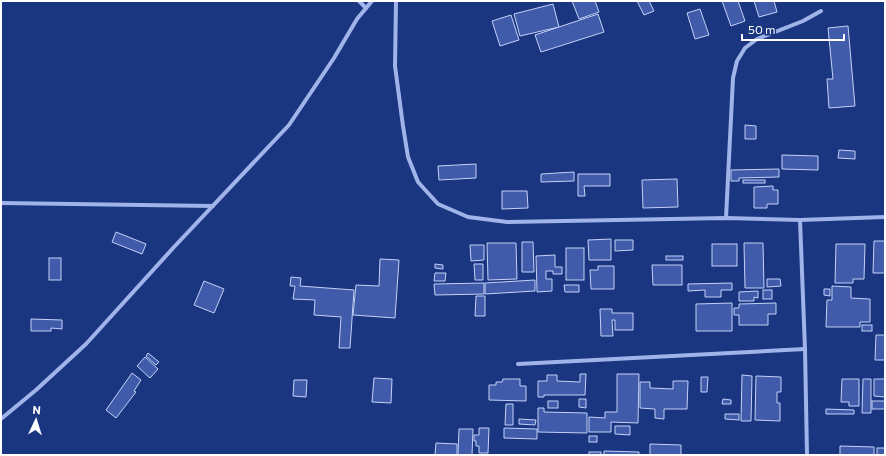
<svg xmlns="http://www.w3.org/2000/svg" width="886" height="456" font-family="Commissioner,sans-serif">
	<rect width="100%" height="100%" fill="#1b3681"/>
	<g fill="#3f5ba9" stroke="#c4d2f7">
		<polygon points="572,1 595,1 599,12 579,19"/>
		<polygon points="637,1 649,1 654,11 644,15"/>
		<polygon points="722,1 738,1 745,21 731,26"/>
		<polygon points="754,1 774,1 777,12 759,17"/>
		<polygon points="553,4 559,27 520,36 514,14"/>
		<polygon points="700,9 709,35 695,39 687,13"/>
		<polygon points="598,14 604,32 541,52 535,35"/>
		<polygon points="511,15 519,40 500,46 492,21"/>
		<polygon points="848,26 855,106 829,108 827,79 833,79 828,28"/>
		<polygon points="745,125 756,126 756,139 745,139"/>
		<polygon points="839,150 855,151 855,159 838,158"/>
		<polygon points="782,155 818,156 818,170 782,169"/>
		<polygon points="476,164 476,178 439,180 438,166"/>
		<polygon points="779,169 779,177 739,178 739,181 731,181 731,170"/>
		<polygon points="574,172 574,181 541,182 541,174"/>
		<polygon points="578,174 610,174 610,186 584,186 585,196 578,196"/>
		<polygon points="677,179 678,207 643,208 642,180"/>
		<rect x="743" y="180" width="22" height="3"/>
		<polygon points="773,186 773,190 778,190 778,204 767,204 767,208 754,208 754,187"/>
		<polygon points="502,191 527,191 528,208 502,209"/>
		<polygon points="116,232 146,244 142,254 112,242"/>
		<polygon points="611,239 611,260 589,260 588,240"/>
		<polygon points="615,240 633,240 633,250 615,251"/>
		<polygon points="874,241 885,241 885,273 873,273"/>
		<polygon points="522,242 533,242 534,272 522,272"/>
		<polygon points="487,243 516,243 517,279 488,280"/>
		<polygon points="744,243 763,243 764,288 745,288"/>
		<rect x="712" y="244" width="25" height="22"/>
		<polygon points="836,244 865,244 864,279 853,279 853,283 835,283"/>
		<polygon points="470,245 484,245 484,260 471,261"/>
		<rect x="566" y="248" width="18" height="32"/>
		<polygon points="555,255 555,267 562,267 562,274 553,274 553,271 546,271 546,279 552,279 552,291 537,292 536,256"/>
		<rect x="666" y="256" width="17" height="4"/>
		<rect x="49" y="258" width="12" height="22"/>
		<polygon points="380,259 399,260 395,318 353,315 356,285 379,286"/>
		<polygon points="435,264 443,265 443,269 435,268"/>
		<polygon points="474,264 483,264 483,280 475,280"/>
		<polygon points="652,265 682,265 682,285 653,285"/>
		<polygon points="598,266 614,266 614,289 591,289 590,270 598,270"/>
		<polygon points="435,273 446,273 445,281 434,281"/>
		<polygon points="291,277 301,278 300,286 354,290 350,348 339,348 341,317 314,315 315,300 293,299 295,286 290,286"/>
		<polygon points="767,279 780,279 781,286 767,287"/>
		<polygon points="535,280 535,291 485,294 485,283"/>
		<polygon points="204,281 224,289 214,313 194,305"/>
		<polygon points="484,283 484,294 435,295 434,284"/>
		<polygon points="732,283 732,290 721,290 721,297 705,297 705,290 688,291 688,284"/>
		<polygon points="564,285 579,285 579,292 565,292"/>
		<polygon points="832,286 851,287 851,298 870,299 870,322 860,322 860,327 826,327 827,300 832,300"/>
		<polygon points="824,289 830,289 830,296 824,295"/>
		<rect x="763" y="290" width="9" height="9"/>
		<polygon points="758,291 758,298 754,297 754,301 739,301 739,292"/>
		<polygon points="476,296 485,296 485,316 475,316"/>
		<polygon points="732,303 732,331 696,331 696,304"/>
		<polygon points="776,303 776,314 768,314 768,325 739,325 739,315 734,315 734,308 739,308 739,304"/>
		<polygon points="600,309 612,309 612,313 633,313 633,330 615,330 615,320 612,320 613,336 601,336"/>
		<polygon points="31,319 62,320 62,329 51,328 51,331 31,331"/>
		<rect x="862" y="325" width="10" height="6"/>
		<polygon points="876,335 885,335 885,360 875,360"/>
		<polygon points="148,353 159,362 156,365 146,356"/>
		<polygon points="145,357 158,369 150,378 137,366"/>
		<polygon points="132,373 141,380 134,391 136,392 116,418 106,410"/>
		<polygon points="580,374 586,374 585,395 544,395 544,397 538,397 538,381 547,381 547,375 557,375 557,381 580,382"/>
		<polygon points="617,374 639,374 638,423 611,422 611,432 589,432 589,417 605,418 605,412 617,412"/>
		<polygon points="742,375 752,376 751,421 741,421"/>
		<polygon points="756,376 781,377 781,392 777,392 777,403 780,403 780,421 755,420"/>
		<polygon points="701,377 708,377 707,392 701,392"/>
		<polygon points="374,378 392,379 391,403 372,402"/>
		<polygon points="503,379 520,379 520,386 526,386 526,401 489,400 489,385 496,385 496,382 502,382"/>
		<polygon points="842,379 859,379 859,406 849,406 849,402 841,402"/>
		<polygon points="863,379 871,379 871,413 862,413"/>
		<polygon points="874,379 885,379 885,397 874,396"/>
		<polygon points="294,380 307,380 306,397 293,396"/>
		<polygon points="673,381 688,381 687,409 664,409 664,419 655,418 655,409 640,408 640,382 650,382 650,388 673,389"/>
		<polygon points="579,399 586,399 586,408 579,407"/>
		<polygon points="723,399 731,400 731,404 722,404"/>
		<rect x="548" y="401" width="10" height="7"/>
		<rect x="872" y="401" width="13" height="8"/>
		<polygon points="506,404 513,404 513,425 505,425"/>
		<polygon points="538,408 544,408 544,412 587,413 587,433 538,432"/>
		<polygon points="826,409 854,410 854,414 826,414"/>
		<polygon points="725,414 739,414 739,420 725,419"/>
		<polygon points="519,419 536,420 535,425 519,424"/>
		<polygon points="615,426 630,426 630,435 615,434"/>
		<polygon points="479,428 489,428 488,453 479,453 479,446 476,446 476,441 474,441 474,435 479,435"/>
		<polygon points="504,428 537,429 537,439 504,438"/>
		<polygon points="459,429 473,429 472,455 458,455"/>
		<rect x="589" y="436" width="8" height="6"/>
		<polygon points="436,443 457,444 457,455 435,455"/>
		<polygon points="650,444 681,445 681,455 650,455"/>
		<polygon points="840,446 874,447 874,455 840,455"/>
		<rect x="877" y="448" width="8" height="7"/>
		<polygon points="604,451 639,452 639,455 604,455"/>
		<rect x="589" y="452" width="12" height="3"/>
	</g>
	<g fill="none" stroke-linecap="round" stroke-linejoin="round">
		<g stroke="#a0b4ea" stroke-width="4">
			<polyline points="359,1 366,8"/>
			<polyline points="396,1 395,66 403,126 408,157 418,182 438,204 468,217 507,222 726,218 800,220 885,217"/>
			<polyline points="1,203 213,206"/>
			<polyline points="726,218 733,78 737,61 745,48 757,39 803,21 821,11"/>
			<polyline points="800,220 805,349 807,455"/>
			<polyline points="518,364 805,349"/>
			<polyline points="1,419 36,390 86,344 174,247 289,125 334,58 357,19 372,1"/>
		</g>
	</g>
	<rect width="886" height="456" fill="none" stroke="#ffffff" stroke-width="4"/>
	<g transform="translate(36 420) rotate(4)" stroke="#1b3681" stroke-width="3" paint-order="stroke">
	<path d="M0-3L7 15L0 10L-7 15Z" fill="#ffffff"/>
	<text y="-6" font-size="11" font-weight="bold" text-anchor="middle" fill="#ffffff">N</text>
	</g>
	<path d="M742 34v6h102v-6" fill="none" stroke="#ffffff" stroke-width="2"/>
	<text x="748" y="34" font-size="12" fill="#ffffff" stroke="#1b3681" stroke-width="3" paint-order="stroke">50 m</text>
</svg>
